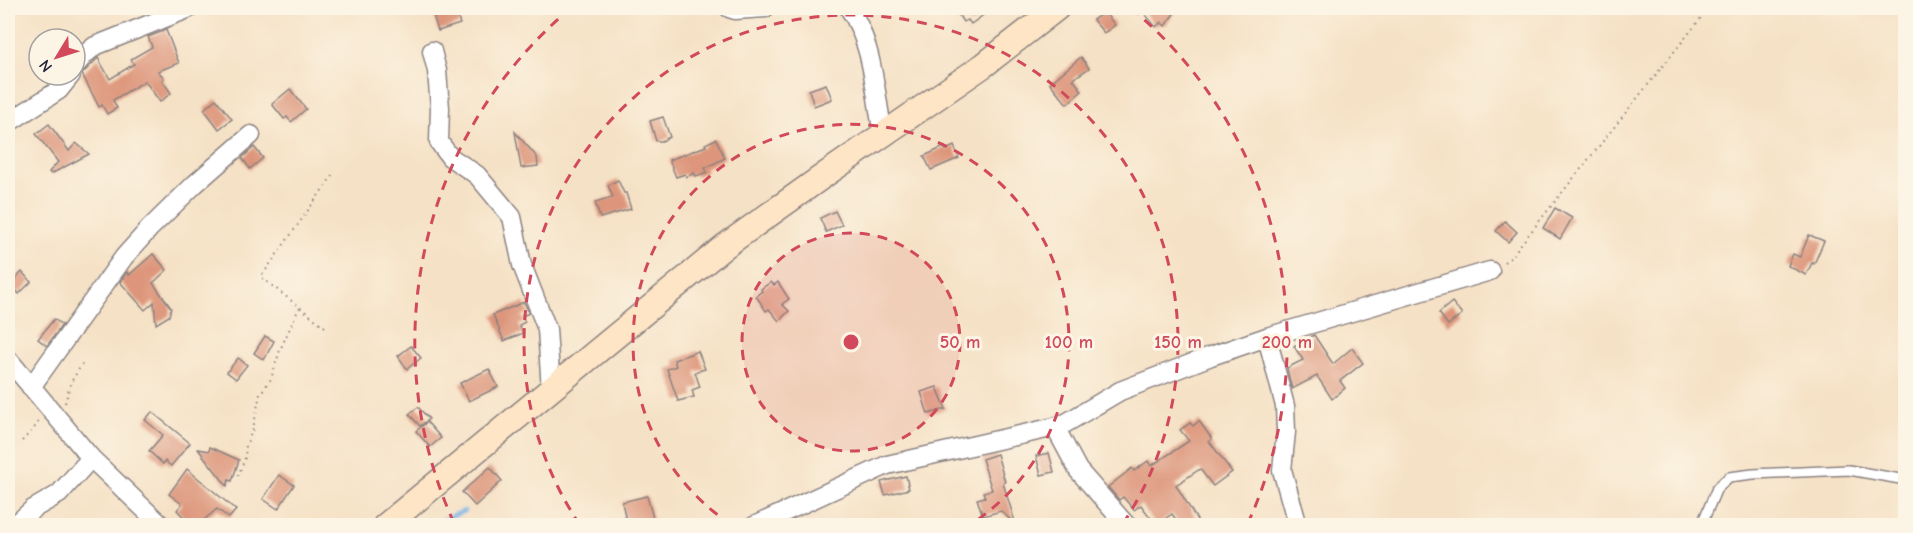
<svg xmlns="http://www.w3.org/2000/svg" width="1913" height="533" font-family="'Comic Neue',sans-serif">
	<rect width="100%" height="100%" fill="#fcf5e5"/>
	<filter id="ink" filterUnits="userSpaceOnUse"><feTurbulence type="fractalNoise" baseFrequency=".0167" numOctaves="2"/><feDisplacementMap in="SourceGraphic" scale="12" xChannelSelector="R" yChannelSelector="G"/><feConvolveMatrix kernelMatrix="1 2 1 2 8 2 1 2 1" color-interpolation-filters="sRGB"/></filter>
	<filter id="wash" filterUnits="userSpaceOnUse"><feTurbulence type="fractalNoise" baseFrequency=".008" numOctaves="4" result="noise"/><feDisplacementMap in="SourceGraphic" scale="24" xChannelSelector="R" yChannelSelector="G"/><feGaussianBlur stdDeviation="1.35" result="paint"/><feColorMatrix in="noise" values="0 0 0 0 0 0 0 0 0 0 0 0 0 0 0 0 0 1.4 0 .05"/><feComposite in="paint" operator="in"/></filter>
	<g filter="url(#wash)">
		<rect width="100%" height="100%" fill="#f5e1c5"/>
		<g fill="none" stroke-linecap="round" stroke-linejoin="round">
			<polyline stroke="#73b1e6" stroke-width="4.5" points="429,526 464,511"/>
		</g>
		<g id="blocks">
			<g fill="#dd967b">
				<polygon points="431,8 455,8 460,24 438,31"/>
				<polygon points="954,8 993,8 971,24 968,20 963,22"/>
				<polygon points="1140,8 1178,8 1165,26 1161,22 1156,27"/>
				<polygon points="1104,12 1115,25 1104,33 1093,20"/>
				<polygon points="166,30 179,63 158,71 164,78 162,80 171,93 160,102 145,81 113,100 117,108 107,114 102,105 99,107 82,74 98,58 110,79 134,64 131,59 152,47 148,37"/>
				<polygon points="1081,57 1089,68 1073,79 1082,91 1067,104 1050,83"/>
				<polygon points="826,84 832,99 814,106 809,90"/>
				<polygon points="290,89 306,109 291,122 287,117 284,119 272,104"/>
				<polygon points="216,99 232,119 219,129 204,109"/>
				<polygon points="663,117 670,137 662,141 656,141 650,121"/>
				<polygon points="49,124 69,151 76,143 89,154 51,174 49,172 58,162 36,134"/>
				<polygon points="515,132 537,157 538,166 521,168"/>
				<polygon points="716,139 725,158 705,168 707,172 696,176 694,173 686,177 685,174 676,177 669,160 706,146 705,144"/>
				<polygon points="954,146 959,158 931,170 924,156 944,147 946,150"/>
				<polygon points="254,147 263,158 250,169 242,158"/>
				<polygon points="618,180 624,193 626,193 631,209 600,218 595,202 613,197 608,185"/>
				<polygon points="1555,208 1572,218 1560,239 1543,228"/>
				<polygon points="835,211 842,225 826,232 820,218"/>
				<polygon points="1505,221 1517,232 1508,242 1496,231"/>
				<polygon points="1809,235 1824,241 1814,264 1812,263 1806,275 1788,266 1793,254 1800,257"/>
				<polygon points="153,254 167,270 153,283 171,308 169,316 156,324 154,302 145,310 120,282 127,272 129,275"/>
				<polygon points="22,272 31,282 19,294 10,284"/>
				<polygon points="771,282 774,285 778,282 789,299 782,304 789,311 779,321 769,309 766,311 756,296 762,291 761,289"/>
				<polygon points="524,302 529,313 522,316 525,322 519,325 523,333 504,341 493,315"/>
				<polygon points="1452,302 1462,314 1448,325 1439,313"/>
				<polygon points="54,319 62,325 47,346 38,339"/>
				<polygon points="1314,335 1333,364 1352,348 1363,363 1340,381 1345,388 1332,399 1317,376 1292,389 1287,368 1303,360 1294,346"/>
				<polygon points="265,336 274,341 264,360 254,353"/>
				<polygon points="411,346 421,358 407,369 398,356"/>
				<polygon points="698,351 705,369 695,372 700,387 692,390 694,397 678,401 667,369 676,366 674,360"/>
				<polygon points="238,358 247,365 236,379 227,372"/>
				<polygon points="489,369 498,387 469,401 460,383"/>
				<polygon points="937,387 946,409 928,414 921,392"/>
				<polygon points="418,407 429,419 420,426 409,414"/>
				<polygon points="152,412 190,443 171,466 165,461 163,464 149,451 163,435 145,420"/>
				<polygon points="1199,421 1212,439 1209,441 1232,472 1213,486 1200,469 1176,485 1200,525 1180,525 1172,514 1156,525 1141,505 1134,510 1123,497 1119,500 1108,487 1132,468 1134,471 1148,461 1151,466 1189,441 1180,430 1190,423 1193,426"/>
				<polygon points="427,422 441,438 430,447 416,431"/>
				<polygon points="210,447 239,460 232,481 229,480 227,486 198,449 209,451"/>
				<polygon points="1049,453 1054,472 1041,475 1036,456"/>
				<polygon points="997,454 1005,482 1003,483 1016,525 1001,511 983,516 977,499 985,497 983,492 992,490 982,459"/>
				<polygon points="490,467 502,481 475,506 462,492"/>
				<polygon points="187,469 236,510 229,518 217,509 198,525 191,525 177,510 182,504 169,494"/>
				<polygon points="279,475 294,485 278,509 263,499"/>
				<polygon points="906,476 909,489 885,495 881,482"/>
				<polygon points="647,496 655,525 627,525 622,502"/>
			</g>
		</g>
	</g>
	<g filter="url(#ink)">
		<use href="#blocks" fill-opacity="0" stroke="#8c8280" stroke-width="1.5"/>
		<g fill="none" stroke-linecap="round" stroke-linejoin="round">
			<g stroke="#8c8280" stroke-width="12">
				<polyline id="lane" points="1701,526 1717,488 1729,477 1753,474 1849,470 1906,480"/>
			</g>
			<g stroke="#8c8280" stroke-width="21">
				<g id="street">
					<polyline points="729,8 735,10 765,8"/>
					<path d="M849 8C873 43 875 93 883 134"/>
					<polyline points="432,51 437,71 440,108 439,142 450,157 477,175 512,217 522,265 547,329 551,390"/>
					<polyline points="75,66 84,55 95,46 190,8"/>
					<polyline points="8,123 59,90 71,75"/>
					<polyline points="1267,337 1285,406 1286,432 1282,470 1298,526"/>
					<polyline points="8,359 91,458 162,526"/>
					<polyline points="31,387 124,257 150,228 195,184 251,135"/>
					<polyline points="1055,427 1078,470 1127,526"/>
					<polyline points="14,526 33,509 59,494 91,458"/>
					<polyline points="754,526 887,465 1055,427 1066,423 1120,391 1211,356 1267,337 1490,271"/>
				</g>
			</g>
			<g stroke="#8c8280" stroke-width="27">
				<polyline id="secondary" points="385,526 725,246 826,174 984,65 1057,8"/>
			</g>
			<g stroke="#8c8280" stroke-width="2" stroke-dasharray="1.5 4.5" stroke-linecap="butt">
				<polyline points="1504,262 1510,258 1709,8"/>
				<polyline points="325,327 261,277 335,172"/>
				<polyline points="65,403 71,382 84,361"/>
				<polyline points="22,441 37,425 39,421"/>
				<polyline points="238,476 245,458 246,445 253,429 260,394 271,379 280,350 299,308"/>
			</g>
			<use href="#lane" stroke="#fff" stroke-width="9"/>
			<use href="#street" stroke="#fff" stroke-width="18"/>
			<use href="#secondary" stroke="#fee5c5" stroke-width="24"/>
		</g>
	</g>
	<circle cx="851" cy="342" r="109" fill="#d1495b" fill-opacity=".12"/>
	<g fill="none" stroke="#d1495b" stroke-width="3" stroke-dasharray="10 8">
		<circle cx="851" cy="342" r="109"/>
		<path d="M732 525A218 218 0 1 1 970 525"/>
		<path d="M580 525A327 327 0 1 1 1122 525"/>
		<path d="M454 523A436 436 0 0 1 571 8M1131 8A436 436 0 0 1 1248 523"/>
	</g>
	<circle cx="851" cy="342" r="9" fill="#d1495b" stroke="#fcf5e5" stroke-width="3"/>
	<g font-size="18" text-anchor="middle" font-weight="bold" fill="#d1495b" stroke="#fcf5e5" stroke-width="6" stroke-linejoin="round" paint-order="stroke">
		<text x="960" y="348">50 m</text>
		<text x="1069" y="348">100 m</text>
		<text x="1178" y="348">150 m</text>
		<text x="1287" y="348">200 m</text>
	</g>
	<rect width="1913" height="533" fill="none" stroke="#fcf5e5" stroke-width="30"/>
	<g transform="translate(57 57) rotate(232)"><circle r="28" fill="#fcf5e5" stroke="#a5a1a1" stroke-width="1.5"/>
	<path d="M0-4.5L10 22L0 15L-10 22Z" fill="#d1495b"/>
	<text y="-9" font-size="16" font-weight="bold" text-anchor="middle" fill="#22223b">N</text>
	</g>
</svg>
